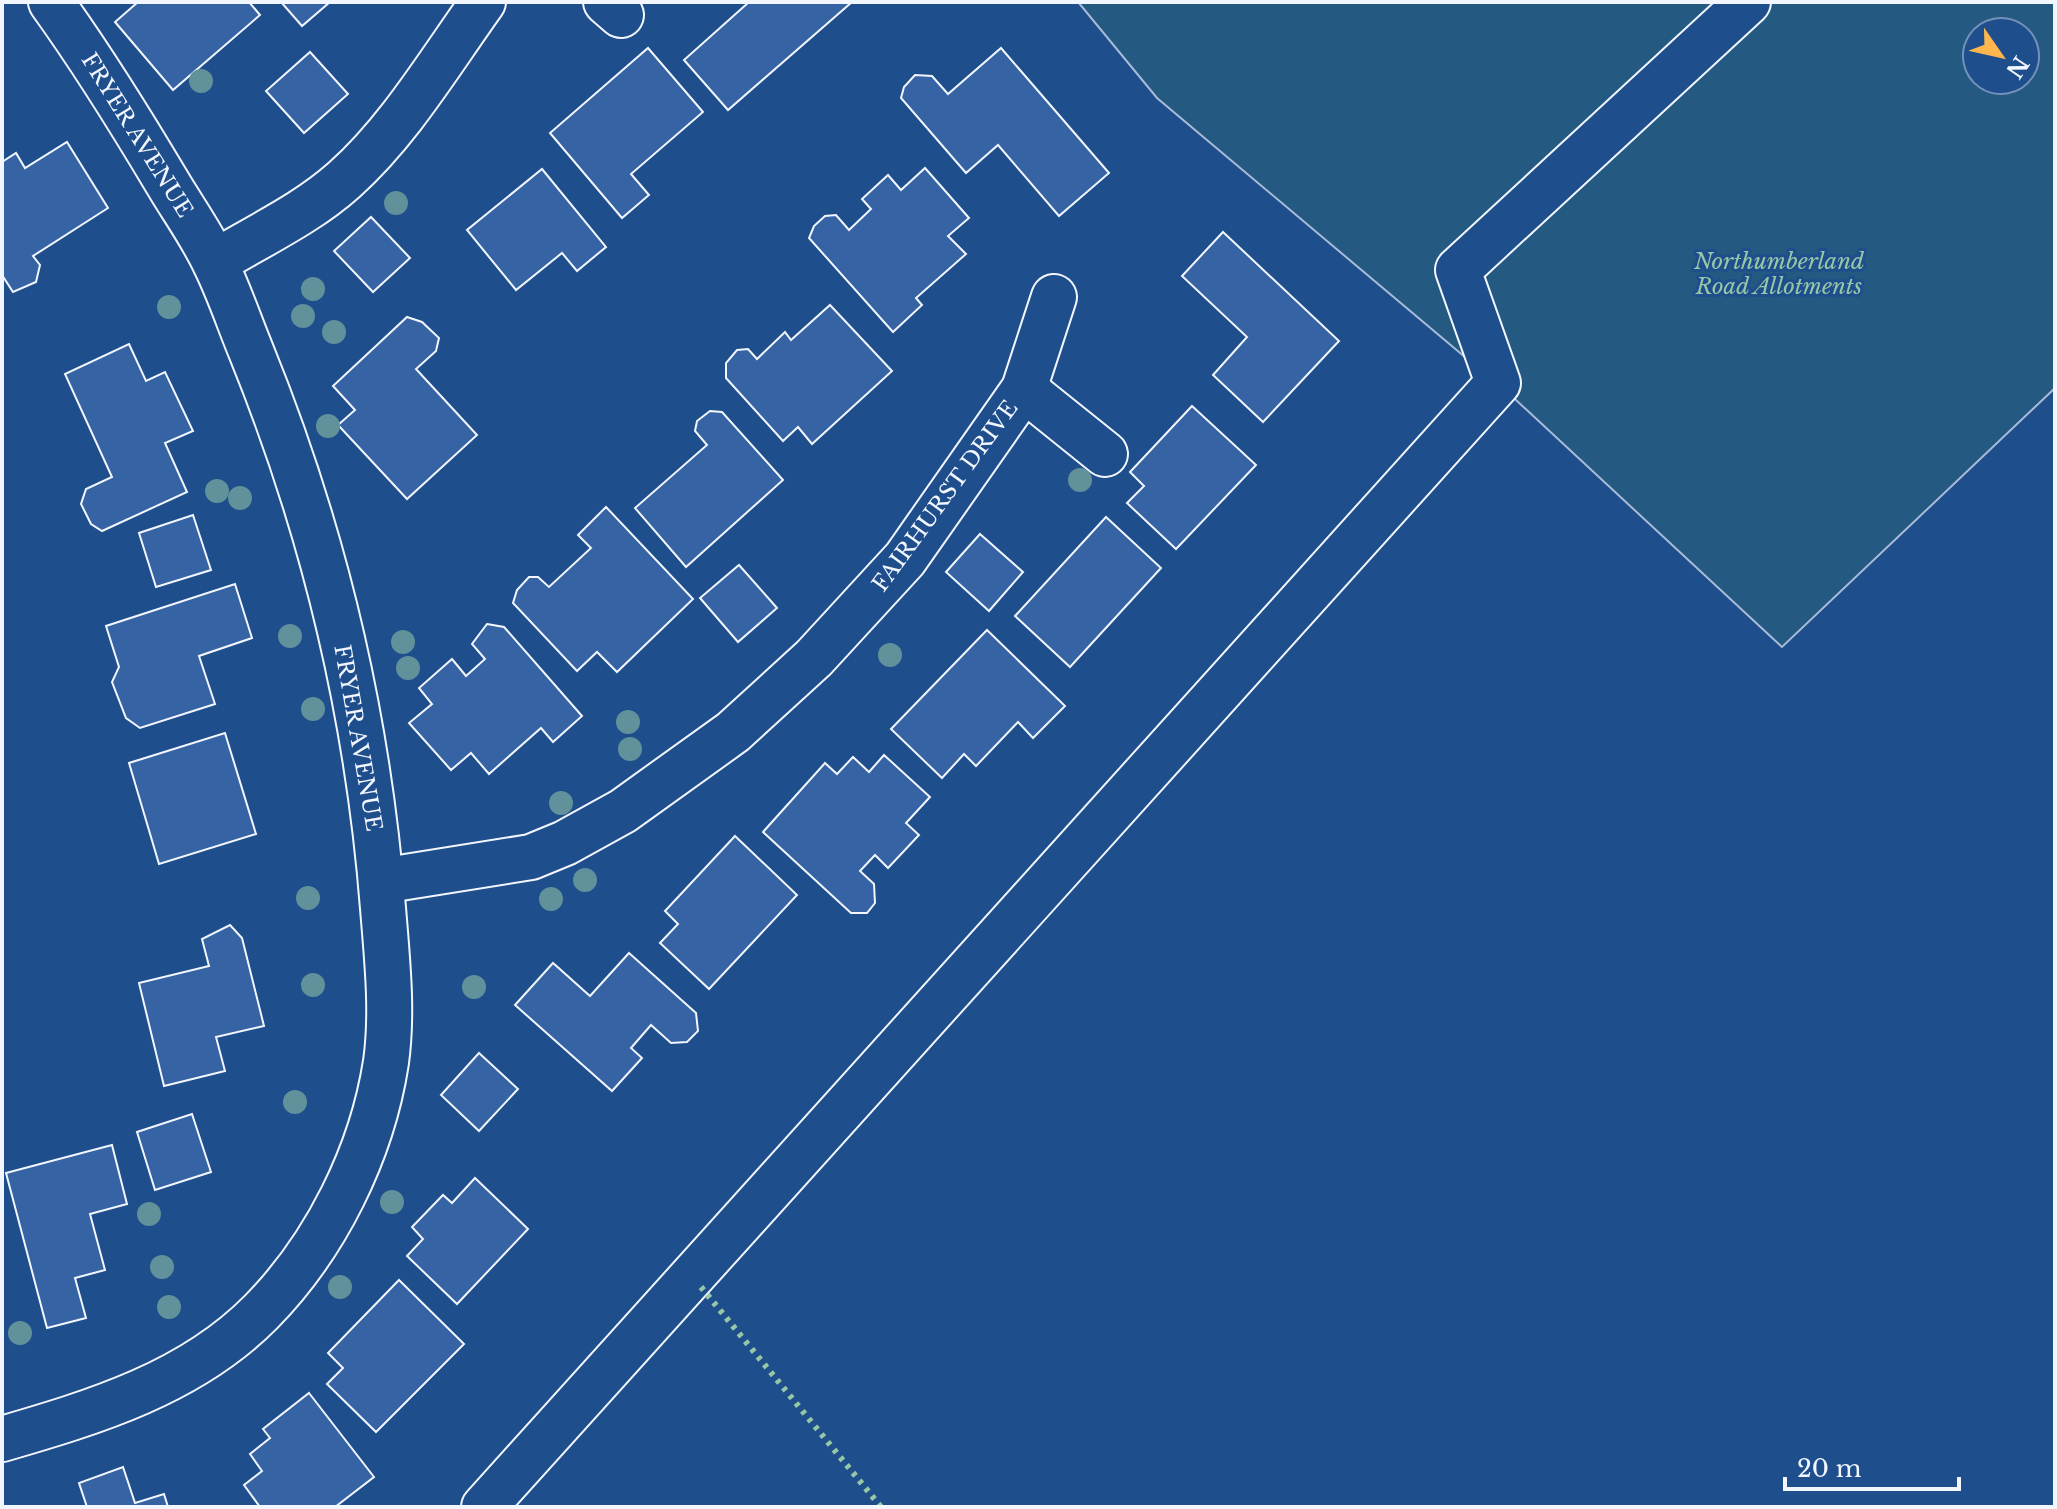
<svg xmlns="http://www.w3.org/2000/svg" width="2057" height="1509" font-family="'Libre Baskerville',serif">
	<rect width="100%" height="100%" fill="#1f4e8c"/>
	<path fill="#245a82" stroke="#a8bbd7" stroke-width="2" fill-rule="evenodd" d="M1078 2H2055V388L1782 647 1516 400 1157 98ZM1977 32H2025V80H1977Z"/>
	<g fill="#3563a3" stroke="#f2f6ff" stroke-width="2">
		<polygon points="138,2 249,2 260,15 173,90 115,22"/>
		<polygon points="281,2 330,2 302,26"/>
		<polygon points="749,2 852,2 728,110 684,60"/>
		<polygon points="648,48 703,112 631,174 649,195 622,218 550,133"/>
		<polygon points="1001,48 1109,173 1059,216 998,145 966,173 901,98 904,87 915,75 932,76 948,94"/>
		<polygon points="310,52 348,94 304,133 266,91"/>
		<polygon points="67,142 108,208 33,256 40,265 36,282 13,292 2,275 2,162 16,153 25,168"/>
		<polygon points="925,168 969,218 948,236 966,254 916,298 922,305 893,332 809,238 814,226 825,216 836,215 849,230 871,209 862,199 888,175 901,190"/>
		<polygon points="542,169 606,247 577,271 562,253 516,290 467,230"/>
		<polygon points="371,217 410,258 373,292 334,251"/>
		<polygon points="1223,232 1339,341 1263,422 1213,375 1247,337 1182,276"/>
		<polygon points="830,305 892,371 812,444 798,427 783,441 726,378 726,363 737,350 748,349 757,359 785,332 791,340"/>
		<polygon points="407,317 422,322 439,338 436,351 416,369 477,435 407,499 338,425 355,410 333,386"/>
		<polygon points="129,344 146,381 165,372 193,431 165,443 187,492 102,531 91,524 81,504 86,489 112,477 65,374"/>
		<polygon points="1192,406 1256,465 1176,549 1127,503 1144,486 1130,472"/>
		<polygon points="710,411 722,412 783,480 686,567 635,508 707,445 695,431 697,421"/>
		<polygon points="606,507 693,599 617,672 597,652 577,671 513,603 517,590 529,577 538,577 549,587 591,548 578,535"/>
		<polygon points="193,515 211,570 156,587 139,533"/>
		<polygon points="1106,517 1161,568 1070,667 1015,616"/>
		<polygon points="980,534 1023,572 989,611 946,572"/>
		<polygon points="739,565 777,608 738,642 700,598"/>
		<polygon points="235,584 252,638 199,656 215,704 140,728 126,718 112,682 119,667 106,626"/>
		<polygon points="487,624 504,627 582,716 553,742 541,728 489,774 471,753 451,770 409,723 432,704 419,688 452,659 466,676 485,659 472,644"/>
		<polygon points="987,630 1065,706 1033,738 1018,722 976,766 964,754 942,778 891,729"/>
		<polygon points="225,733 256,834 159,864 129,763"/>
		<polygon points="884,755 930,797 906,823 919,835 888,868 875,855 860,871 874,884 875,903 867,913 851,913 763,832 825,763 837,774 853,757 869,772"/>
		<polygon points="735,836 797,895 709,989 660,943 678,924 665,911"/>
		<polygon points="230,925 242,938 264,1026 216,1037 225,1071 164,1086 139,983 209,966 202,939"/>
		<polygon points="629,953 696,1013 698,1031 687,1042 671,1043 651,1025 631,1048 642,1058 612,1091 515,1005 553,963 590,996"/>
		<polygon points="479,1053 518,1089 479,1131 441,1095"/>
		<polygon points="192,1114 211,1172 155,1190 137,1132"/>
		<polygon points="112,1145 127,1204 90,1214 105,1270 75,1278 86,1318 47,1328 6,1173"/>
		<polygon points="475,1178 528,1229 457,1304 407,1256 423,1239 412,1227 443,1195 452,1203"/>
		<polygon points="399,1280 464,1344 376,1432 327,1384 343,1368 328,1353"/>
		<polygon points="309,1393 374,1477 335,1507 260,1507 244,1485 262,1471 250,1454 270,1438 263,1429"/>
		<polygon points="123,1467 135,1503 164,1494 168,1507 87,1507 79,1483"/>
	</g>
	<g fill="none" stroke-linecap="round" stroke-linejoin="round">
		<g stroke="#f2f6ff" stroke-width="48">
			<g id="minor">
				<polyline points="606,2 621,15"/>
				<path d="M215 262C258 236 306 214 344 180 399 131 440 62 483 2"/>
				<polyline points="1024,389 1105,454"/>
				<polyline points="381,881 531,857 565,843 623,811 733,732 814,658 905,559 1024,389 1054,297"/>
				<path d="M2 1439C95 1412 191 1383 261 1312 326 1246 372 1153 386 1062 393 1012 387 958 383 908 368 717 323 528 251 351 239 322 229 291 215 263 202 235 183 209 167 182 130 120 93 60 51 2"/>
				<polyline points="484,1507 1498,383 1458,270 1748,2"/>
			</g>
		</g>
		<use href="#minor" stroke="#1f4e8c" stroke-width="44"/>
		<polyline stroke="#97c8a6" stroke-width="6" stroke-dasharray="4 6" stroke-linecap="butt" points="701,1287 881,1507"/>
	</g>
	<g fill="#61919a">
		<circle cx="201" cy="81" r="12"/>
		<circle cx="396" cy="203" r="12"/>
		<circle cx="313" cy="289" r="12"/>
		<circle cx="169" cy="307" r="12"/>
		<circle cx="303" cy="316" r="12"/>
		<circle cx="334" cy="332" r="12"/>
		<circle cx="328" cy="426" r="12"/>
		<circle cx="1080" cy="480" r="12"/>
		<circle cx="217" cy="491" r="12"/>
		<circle cx="240" cy="498" r="12"/>
		<circle cx="290" cy="636" r="12"/>
		<circle cx="403" cy="642" r="12"/>
		<circle cx="890" cy="655" r="12"/>
		<circle cx="408" cy="668" r="12"/>
		<circle cx="313" cy="709" r="12"/>
		<circle cx="628" cy="722" r="12"/>
		<circle cx="630" cy="749" r="12"/>
		<circle cx="561" cy="803" r="12"/>
		<circle cx="585" cy="880" r="12"/>
		<circle cx="308" cy="898" r="12"/>
		<circle cx="551" cy="899" r="12"/>
		<circle cx="313" cy="985" r="12"/>
		<circle cx="474" cy="987" r="12"/>
		<circle cx="295" cy="1102" r="12"/>
		<circle cx="392" cy="1202" r="12"/>
		<circle cx="149" cy="1214" r="12"/>
		<circle cx="162" cy="1267" r="12"/>
		<circle cx="340" cy="1287" r="12"/>
		<circle cx="169" cy="1307" r="12"/>
		<circle cx="20" cy="1333" r="12"/>
	</g>
	<g text-anchor="middle" dominant-baseline="central" stroke-width="6" stroke-linejoin="round" paint-order="stroke">
		<g font-size="22" fill="#f2f6ff" stroke="#1f4e8c">
			<text transform="translate(137 135) rotate(58)">FRYER AVENUE</text>
			<text transform="translate(945 496) rotate(-54)">FAIRHURST DRIVE</text>
			<text transform="translate(358 738) rotate(80)">FRYER AVENUE</text>
		</g>
		<g font-size="22" font-style="italic" fill="#97c8a6" stroke="#1f4e8c">
			<text x="1779" y="261">Northumberland<tspan x="1779" dy="25">Road Allotments</tspan></text>
		</g>
	</g>
	<rect width="2057" height="1509" fill="none" stroke="#f2f6ff" stroke-width="8"/>
	<g transform="translate(2001 56) rotate(124)"><circle r="38" fill="#1f4e8c" stroke="#7391ba" stroke-width="2"/>
	<path d="M0-6L14 30L0 20L-14 30Z" fill="#ffb74d"/>
	<text y="-12" font-size="22" font-weight="bold" text-anchor="middle" fill="#f2f6ff">N</text>
	</g>
	<path d="M1785 1477v12h174v-12" fill="none" stroke="#f2f6ff" stroke-width="4"/>
	<text x="1797" y="1477" font-size="24" fill="#f2f6ff" stroke="#1f4e8c" stroke-width="6" paint-order="stroke">20 m</text>
</svg>
